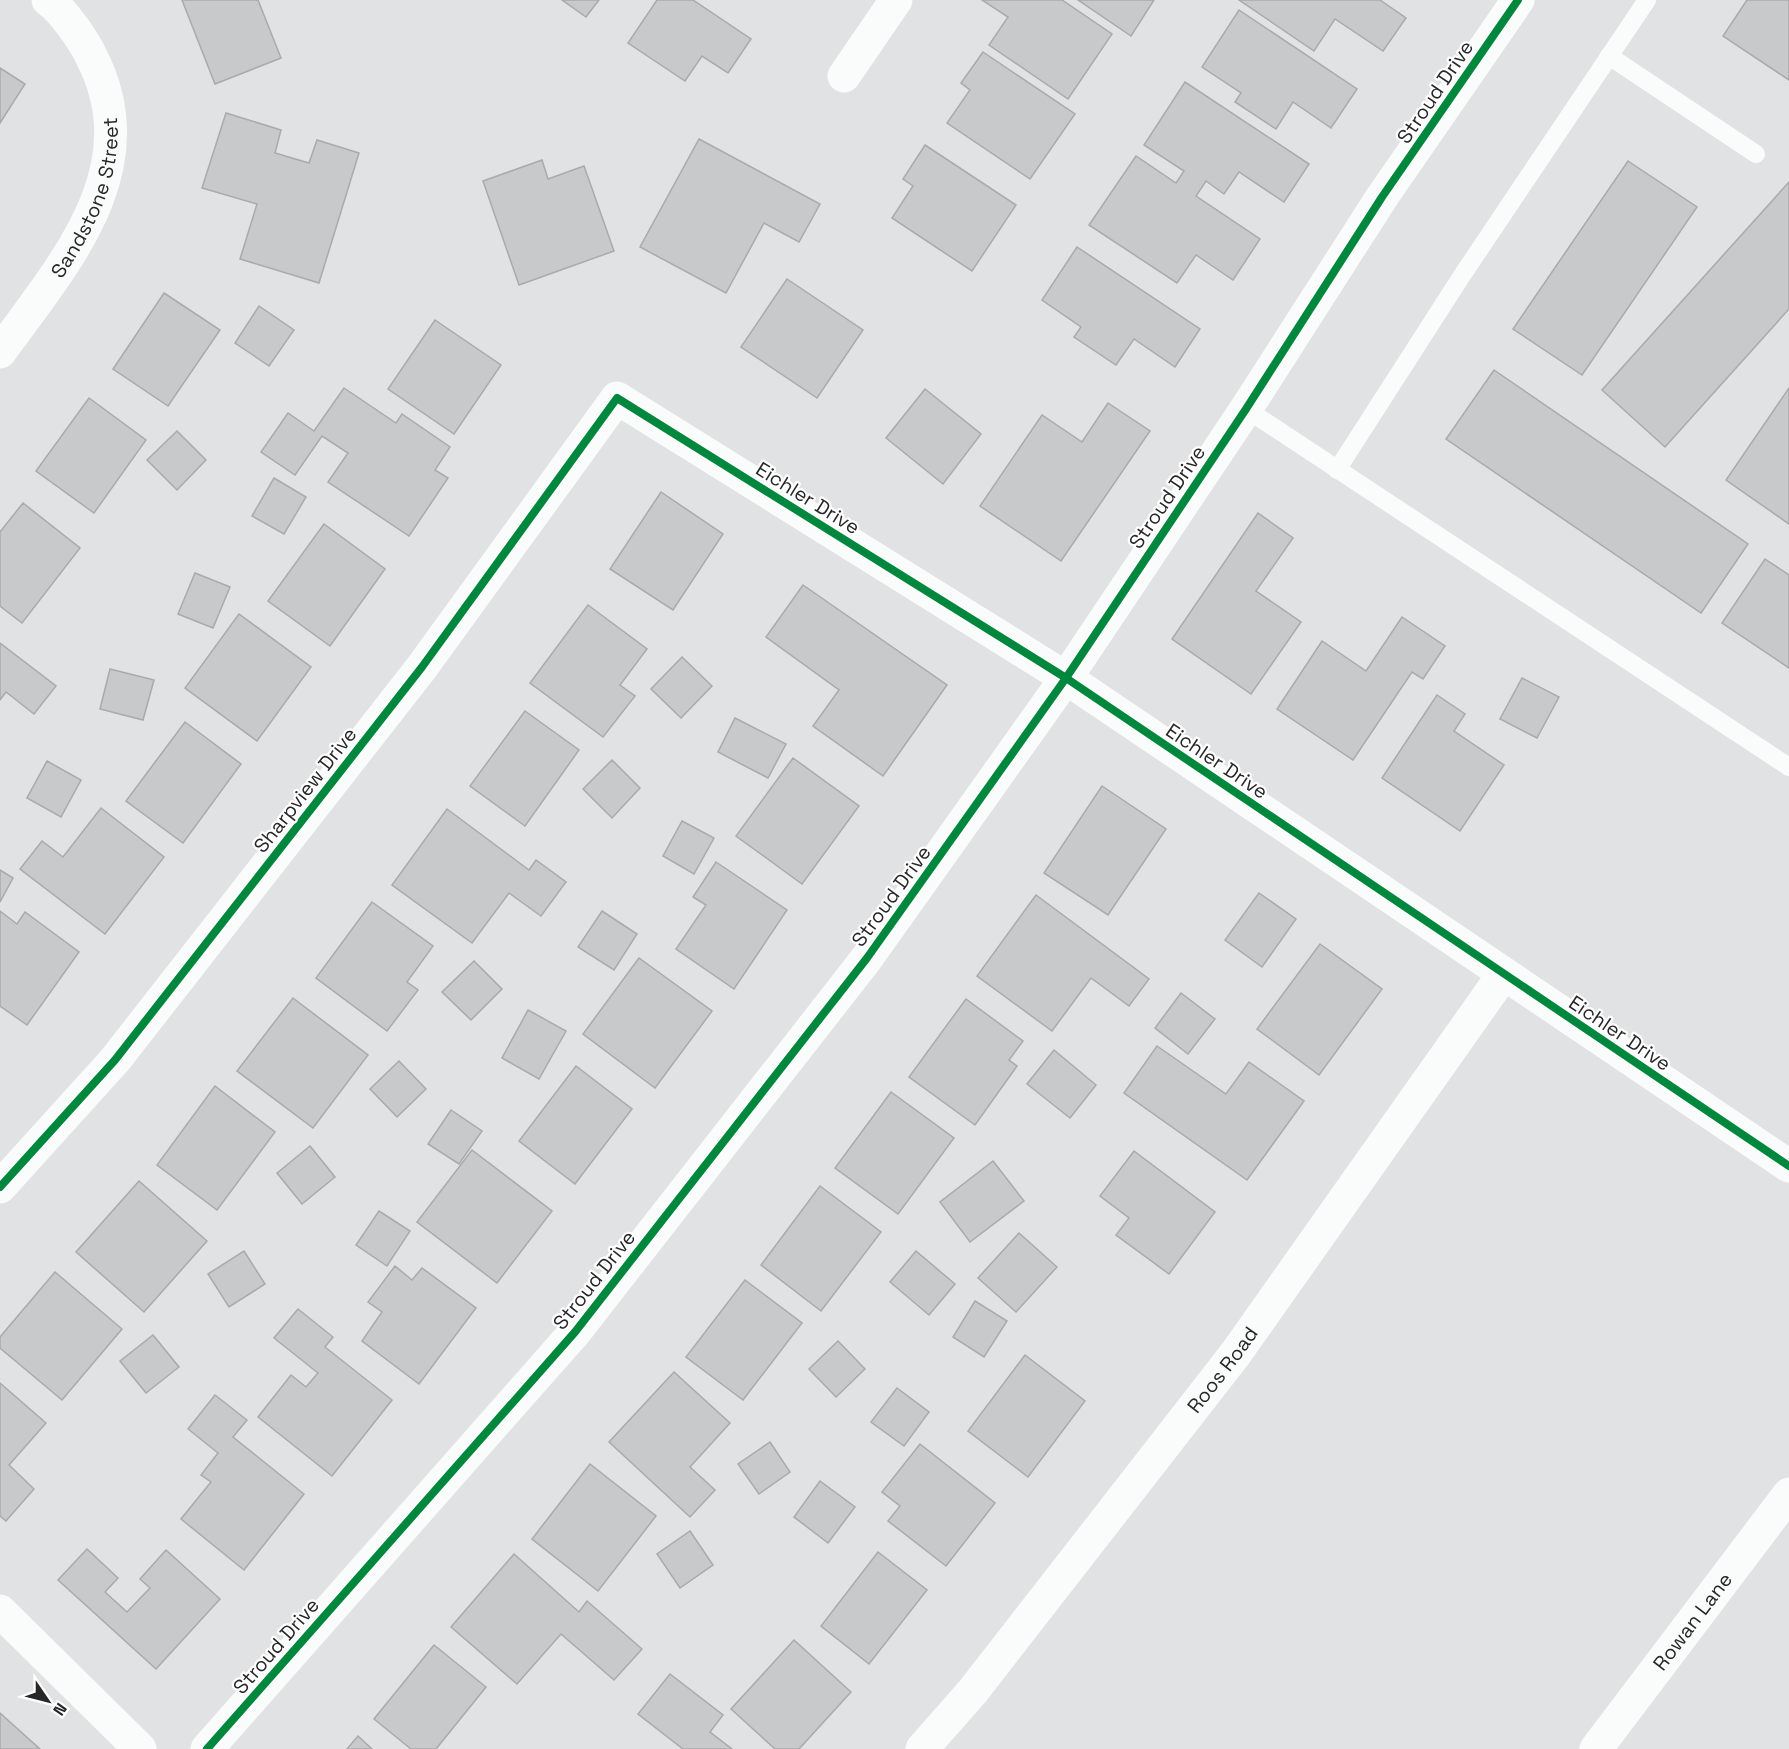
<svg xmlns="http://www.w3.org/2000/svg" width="1789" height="1749" font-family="'Space Grotesk',sans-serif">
	<rect width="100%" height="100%" fill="#e1e2e3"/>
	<g fill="#c8c9ca" stroke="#a9aaab" stroke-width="1.5">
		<polygon points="182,0 258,0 281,58 215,84"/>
		<polygon points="562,0 599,0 586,17"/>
		<polygon points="657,0 693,0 751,39 728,73 702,56 685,81 628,43"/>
		<polygon points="982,0 1062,0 1112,34 1068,99 989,45 1008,17"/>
		<polygon points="1078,0 1154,0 1131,36"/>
		<polygon points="1239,0 1380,0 1406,18 1383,51 1335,19 1314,51"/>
		<polygon points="1747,0 1789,0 1789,80 1723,36"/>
		<polygon points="1239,10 1357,89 1331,128 1293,102 1276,129 1235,102 1241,93 1202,67"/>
		<polygon points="983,52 1075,114 1030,179 947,123 970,90 961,83"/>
		<polygon points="0,68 25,84 0,123"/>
		<polygon points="1185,82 1309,164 1284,202 1239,172 1224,194 1206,181 1196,196 1260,239 1233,280 1196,255 1177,283 1089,225 1136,156 1176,183 1184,171 1144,145"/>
		<polygon points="226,113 281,130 275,153 309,163 317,140 359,153 319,283 240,259 257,204 202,188"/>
		<polygon points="699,139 820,204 799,242 764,223 726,293 640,247"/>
		<polygon points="925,145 1016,205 972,271 892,218 913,186 903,179"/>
		<polygon points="542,160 548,179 584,166 614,251 519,285 483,181"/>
		<polygon points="1628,161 1697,207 1582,375 1513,329"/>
		<polygon points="1789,182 1789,309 1665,447 1602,390"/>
		<polygon points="1077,247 1200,329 1175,367 1134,339 1116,365 1074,337 1081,327 1042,300"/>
		<polygon points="787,279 863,330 817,398 741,347"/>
		<polygon points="164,293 220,330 168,406 113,369"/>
		<polygon points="259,306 294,330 269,366 235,343"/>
		<polygon points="435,320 501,365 454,434 388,389"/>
		<polygon points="1494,370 1748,544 1701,613 1446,439"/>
		<polygon points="344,388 396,423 402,414 450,447 435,470 448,478 409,536 328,482 348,453 322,436 295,475 261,452 288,413 314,431"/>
		<polygon points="1789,388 1789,524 1726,480"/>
		<polygon points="925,389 981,434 943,484 886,438"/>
		<polygon points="89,398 146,440 94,513 36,471"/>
		<polygon points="1108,403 1150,431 1061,561 980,506 1042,415 1082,442"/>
		<polygon points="177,431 206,460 177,490 147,460"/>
		<polygon points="274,478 306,497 284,534 252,516"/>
		<polygon points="661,492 723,534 673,610 610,569"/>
		<polygon points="23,503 80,548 22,623 0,606 0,532"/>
		<polygon points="1258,513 1293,538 1256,591 1301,622 1251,694 1172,639"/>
		<polygon points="324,524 385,569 330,646 268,601"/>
		<polygon points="1765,559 1789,575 1789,668 1722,623"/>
		<polygon points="195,573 230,587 213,628 178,614"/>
		<polygon points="803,585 947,685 883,776 813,726 839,690 766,637"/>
		<polygon points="588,605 647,649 620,685 635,696 603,737 530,683"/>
		<polygon points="239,614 311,667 257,741 185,688"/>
		<polygon points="1402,617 1445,646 1423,679 1412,672 1353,760 1277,709 1322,641 1366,671"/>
		<polygon points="0,643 56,686 34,714 6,692 0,700"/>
		<polygon points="682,657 712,686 681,718 651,689"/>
		<polygon points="110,669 154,680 143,720 100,709"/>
		<polygon points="1522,678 1559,697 1537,738 1500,719"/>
		<polygon points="1437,695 1465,714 1454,731 1504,765 1460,831 1382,778"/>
		<polygon points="525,711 579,750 525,826 470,786"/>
		<polygon points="735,718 786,744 768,778 718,752"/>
		<polygon points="185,722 241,764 183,843 126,801"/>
		<polygon points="793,758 859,806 802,884 736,836"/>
		<polygon points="612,760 640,788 612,818 583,789"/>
		<polygon points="47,761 81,780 61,817 27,798"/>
		<polygon points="1102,786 1166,829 1108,915 1044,873"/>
		<polygon points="101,808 164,857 105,934 20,869 42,841 63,857"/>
		<polygon points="447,809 529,870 536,860 566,882 541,916 509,893 472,943 392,885"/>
		<polygon points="682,821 714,838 694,874 663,856"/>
		<polygon points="716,862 787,910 734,989 676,949 706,905 693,897"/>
		<polygon points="0,870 13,878 0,902"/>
		<polygon points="1259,893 1296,919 1262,967 1225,940"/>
		<polygon points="1036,895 1149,979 1129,1006 1091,978 1052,1031 977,976"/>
		<polygon points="372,902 433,946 407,982 418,990 387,1031 316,978"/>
		<polygon points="0,911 17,924 25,912 79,952 27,1025 0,1006"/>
		<polygon points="602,911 637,934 614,970 578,947"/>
		<polygon points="1320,944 1382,989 1319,1075 1257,1029"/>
		<polygon points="639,958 712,1011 655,1088 583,1034"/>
		<polygon points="474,961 502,989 471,1020 442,992"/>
		<polygon points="1181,993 1215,1019 1188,1054 1155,1028"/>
		<polygon points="293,998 368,1055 313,1128 237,1071"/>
		<polygon points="966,999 1023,1041 1009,1060 1017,1066 975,1125 909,1077"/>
		<polygon points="528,1010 566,1031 539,1079 502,1058"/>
		<polygon points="1157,1046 1226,1094 1249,1062 1304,1101 1247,1180 1124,1093"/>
		<polygon points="1054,1050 1096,1085 1070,1118 1027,1084"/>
		<polygon points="399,1061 426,1089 397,1117 370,1089"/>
		<polygon points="576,1066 632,1109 575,1184 519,1141"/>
		<polygon points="215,1086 275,1132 217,1210 157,1165"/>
		<polygon points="891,1092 954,1138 898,1214 835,1168"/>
		<polygon points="451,1110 482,1131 459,1164 428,1144"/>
		<polygon points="310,1146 335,1177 302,1204 277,1173"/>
		<polygon points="472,1150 552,1211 497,1283 417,1222"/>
		<polygon points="1134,1151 1215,1212 1169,1274 1116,1235 1129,1218 1100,1196"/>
		<polygon points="993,1161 1024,1201 970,1242 940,1202"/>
		<polygon points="139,1181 207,1241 144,1312 76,1252"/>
		<polygon points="820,1186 881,1232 821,1311 761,1265"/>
		<polygon points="379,1211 410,1231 387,1266 356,1245"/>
		<polygon points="1019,1233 1057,1267 1016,1312 978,1278"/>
		<polygon points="244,1251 265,1284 229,1307 208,1274"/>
		<polygon points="916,1251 955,1284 929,1315 890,1282"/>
		<polygon points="395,1266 412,1280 422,1268 476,1308 419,1384 362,1341 382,1312 368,1302"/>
		<polygon points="55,1272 122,1329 62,1400 0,1348 0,1337"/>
		<polygon points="745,1280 802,1323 743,1400 686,1357"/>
		<polygon points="975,1301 1007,1321 984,1357 953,1337"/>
		<polygon points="298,1309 333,1337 325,1347 392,1400 332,1476 258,1417 291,1375 306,1387 318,1373 274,1338"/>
		<polygon points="153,1335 179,1367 146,1393 120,1361"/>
		<polygon points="838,1341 865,1369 836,1397 809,1369"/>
		<polygon points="1025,1355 1085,1401 1028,1477 968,1431"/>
		<polygon points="674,1372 730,1423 690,1467 715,1490 690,1517 609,1442"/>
		<polygon points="0,1383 46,1423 9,1465 34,1489 6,1521 0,1516"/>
		<polygon points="897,1388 929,1412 904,1446 871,1422"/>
		<polygon points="215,1395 247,1420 233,1437 304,1494 244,1570 181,1519 211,1482 201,1475 218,1453 188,1429"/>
		<polygon points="770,1442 790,1472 759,1494 738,1464"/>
		<polygon points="920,1444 995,1503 946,1566 888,1521 900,1506 882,1492"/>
		<polygon points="590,1464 656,1516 598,1591 532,1539"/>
		<polygon points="820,1481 855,1507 828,1543 794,1517"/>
		<polygon points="690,1531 713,1565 680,1588 657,1554"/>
		<polygon points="87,1549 118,1578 105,1592 127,1612 150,1588 140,1579 166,1550 220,1599 156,1669 58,1580"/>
		<polygon points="878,1552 927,1590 869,1664 821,1626"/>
		<polygon points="514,1554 579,1612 587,1601 642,1649 614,1680 561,1634 517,1684 451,1627"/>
		<polygon points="794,1640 851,1692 799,1749 775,1749 731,1709"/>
		<polygon points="434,1645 486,1687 436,1749 411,1749 374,1719"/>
		<polygon points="670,1674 723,1715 710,1732 732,1749 683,1749 638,1714"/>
		<polygon points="0,1713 40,1749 0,1749"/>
		<polygon points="358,1736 372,1749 347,1749"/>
	</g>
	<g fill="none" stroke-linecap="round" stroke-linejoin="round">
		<g stroke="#fafbfb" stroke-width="18">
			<polyline points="1609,56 1756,154"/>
			<polyline points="1246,409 1789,767"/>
			<polyline points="1337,470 1461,277 1647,0"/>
		</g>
		<g stroke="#fafbfb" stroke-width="33">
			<polyline points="844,76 896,0"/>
			<path id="s1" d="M0 352C63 265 149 170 92 58 85 42 62 9 48 0"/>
			<polyline points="0,1187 115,1060 422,667 617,398 1066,678 1789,1166"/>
			<path id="s2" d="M922 1749 973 1691 1236 1353 1503 975"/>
			<path id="s3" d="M1596 1749 1789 1494"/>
		</g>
		<g stroke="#fafbfb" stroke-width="33">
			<polyline points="0,1611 140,1749"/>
			<polyline points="207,1749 575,1332 867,958 1066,678 1246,409 1382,197 1518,0"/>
		</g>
		<g stroke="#fff" stroke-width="11">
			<g id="cycleway">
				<polyline points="0,1187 115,1060 422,667 617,398 1066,678 1789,1166"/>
				<polyline points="207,1749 575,1332 867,958 1066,678 1246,409 1382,197 1518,0"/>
			</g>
		</g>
		<use href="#cycleway" stroke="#00873e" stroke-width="8"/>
	</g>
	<g text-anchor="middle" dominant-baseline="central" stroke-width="4.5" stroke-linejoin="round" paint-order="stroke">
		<g font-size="20" fill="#272728" stroke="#fff">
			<text transform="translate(1435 92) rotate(-56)">Stroud Drive</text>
			<text stroke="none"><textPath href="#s1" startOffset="180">Sandstone Street</textPath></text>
			<text transform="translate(1167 497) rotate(-56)">Stroud Drive</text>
			<text transform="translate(808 498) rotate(32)">Eichler Drive</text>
			<text transform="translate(1217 761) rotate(34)">Eichler Drive</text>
			<text transform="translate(305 790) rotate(-52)">Sharpview Drive</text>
			<text transform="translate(891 896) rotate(-54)">Stroud Drive</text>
			<text transform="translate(1620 1033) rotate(34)">Eichler Drive</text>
			<text transform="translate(594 1280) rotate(-52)">Stroud Drive</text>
			<text stroke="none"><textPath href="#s2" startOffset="484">Roos Road</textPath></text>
			<text stroke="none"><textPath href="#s3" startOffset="160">Rowan Lane</textPath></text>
			<text transform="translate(276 1646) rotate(-49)">Stroud Drive</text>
		</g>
	</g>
	<g transform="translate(48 1701) rotate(125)" stroke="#ffffff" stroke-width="4.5" paint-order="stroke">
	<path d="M0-4.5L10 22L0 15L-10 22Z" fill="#272728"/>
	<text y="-9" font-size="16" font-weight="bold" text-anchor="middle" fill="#272728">N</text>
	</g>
</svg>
